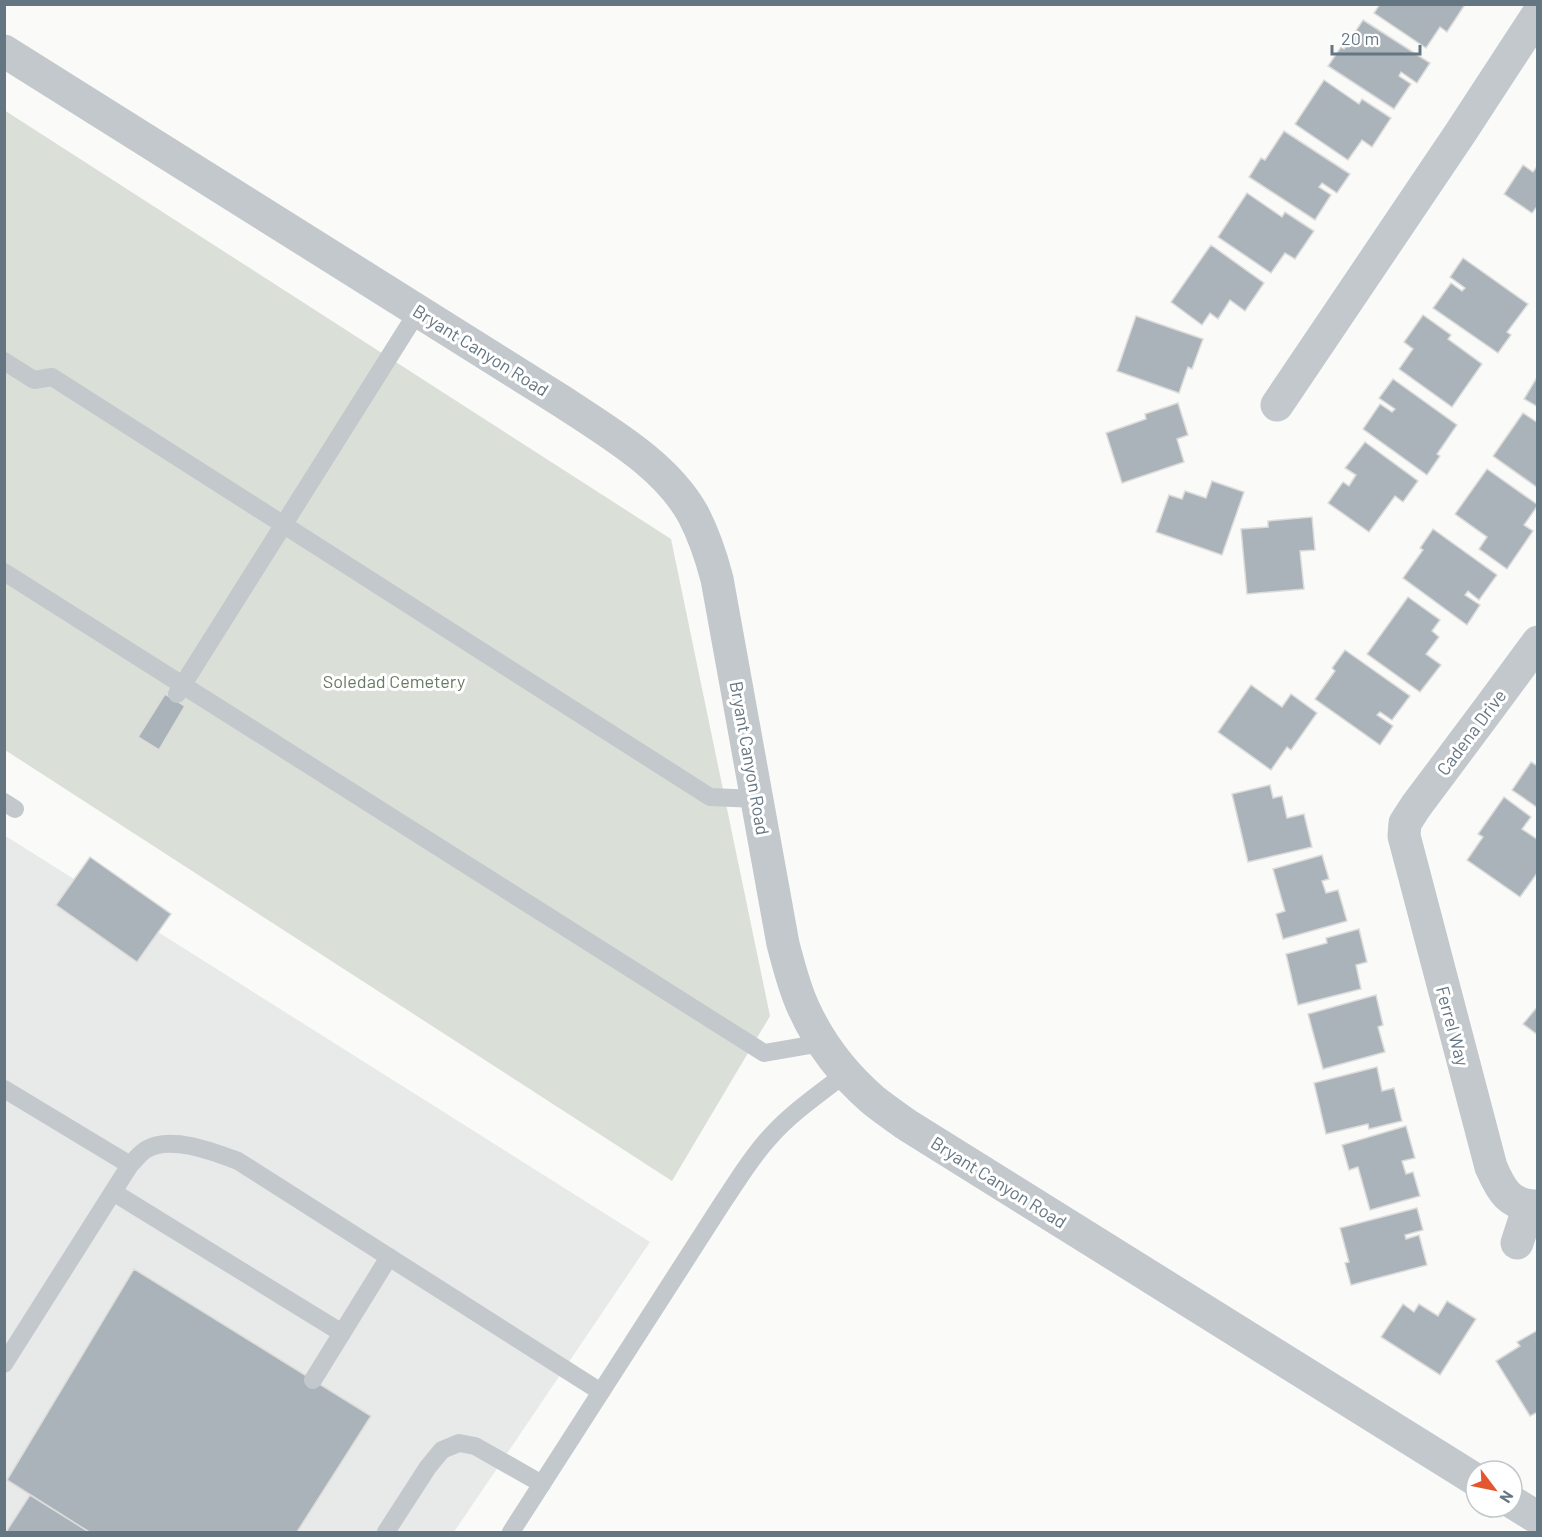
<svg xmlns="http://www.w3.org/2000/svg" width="1542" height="1537" font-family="Barlow,sans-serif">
	<rect width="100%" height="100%" fill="#fafaf8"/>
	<polygon fill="#e8e9e9" points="4,835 650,1242 454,1532 5,1532"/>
	<polygon fill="#dadfd7" points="4,110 671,539 770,1016 672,1181 5,750"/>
	<g fill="#aab3b9" stroke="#dcdcda" stroke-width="1.5">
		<polygon points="1380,4 1462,4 1464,6 1447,32 1440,27 1426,48 1374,13"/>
		<polygon points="1363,20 1430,63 1417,83 1401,72 1399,76 1411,84 1394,109 1328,66 1341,47 1344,49"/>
		<polygon points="1324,80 1359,104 1362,99 1391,118 1372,147 1362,140 1348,160 1295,124"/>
		<polygon points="1284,131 1350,174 1337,193 1322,183 1319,187 1331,195 1315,220 1249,177 1261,158 1265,160"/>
		<polygon points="1523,165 1533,172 1538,165 1538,209 1536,208 1532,213 1504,194"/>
		<polygon points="1247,193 1282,217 1285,212 1314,231 1295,259 1285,253 1271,273 1218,237"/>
		<polygon points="1211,245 1264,283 1245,311 1230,300 1218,319 1210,313 1202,325 1171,302"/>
		<polygon points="1463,258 1528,304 1507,332 1511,335 1498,353 1433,308 1451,283 1462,291 1465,288 1450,277"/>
		<polygon points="1423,315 1451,335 1448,339 1482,364 1452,407 1399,369 1413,349 1404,342"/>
		<polygon points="1136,316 1203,339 1192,369 1188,367 1179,393 1117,371"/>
		<polygon points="1393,379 1457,425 1437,454 1440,456 1427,475 1363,429 1380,404 1392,412 1395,409 1379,398"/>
		<polygon points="1536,379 1538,380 1538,407 1524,399"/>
		<polygon points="1178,403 1188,435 1177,439 1184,462 1122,483 1106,433 1146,419 1145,414"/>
		<polygon points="1523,413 1538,423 1538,488 1493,456"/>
		<polygon points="1365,442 1418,481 1403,502 1395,496 1369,532 1328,503 1343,482 1349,486 1356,475 1345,468"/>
		<polygon points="1487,469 1538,505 1524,525 1533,531 1507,569 1479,549 1487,537 1455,514"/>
		<polygon points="1212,481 1244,492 1222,555 1156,532 1169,495 1182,499 1185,491 1206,498"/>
		<polygon points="1312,517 1315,550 1300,551 1304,589 1247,594 1241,529 1268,527 1268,521"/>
		<polygon points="1433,529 1497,575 1479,600 1468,591 1465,595 1480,605 1467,625 1403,578 1423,550 1420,548"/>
		<polygon points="1408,597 1440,620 1432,631 1439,637 1426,654 1441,665 1420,692 1367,654"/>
		<polygon points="1345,650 1410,696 1392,720 1380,712 1377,715 1393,726 1380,745 1315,699 1335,671 1332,668"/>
		<polygon points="1251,685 1282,707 1291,694 1317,713 1291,750 1287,747 1271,770 1218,732"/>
		<polygon points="165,694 185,706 159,750 138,737"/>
		<polygon points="1531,762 1538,766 1538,808 1512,790"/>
		<polygon points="1270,785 1273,798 1282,796 1287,818 1304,814 1312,847 1248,862 1232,794"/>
		<polygon points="1504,797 1531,817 1522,829 1538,840 1538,872 1520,897 1467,860 1483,837 1478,834"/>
		<polygon points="1322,855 1329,879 1322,881 1326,893 1338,890 1347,921 1283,939 1276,914 1285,911 1273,869"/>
		<polygon points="90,857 171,914 137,962 56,905"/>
		<polygon points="1359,929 1367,962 1356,965 1361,989 1298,1005 1286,954 1327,943 1326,938"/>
		<polygon points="1376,995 1383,1025 1378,1027 1385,1052 1323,1069 1308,1014"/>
		<polygon points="1538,1006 1538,1035 1523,1024"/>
		<polygon points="1377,1067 1382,1091 1394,1088 1402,1121 1369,1129 1368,1124 1326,1134 1314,1083"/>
		<polygon points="1406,1126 1415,1158 1402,1161 1406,1174 1413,1172 1420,1196 1370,1210 1358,1167 1349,1170 1342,1145"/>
		<polygon points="1417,1208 1423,1230 1405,1235 1406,1239 1419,1235 1427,1265 1351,1285 1345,1263 1349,1262 1340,1228"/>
		<polygon points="134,1269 371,1416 297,1532 89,1532 7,1480"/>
		<polygon points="1447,1301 1476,1319 1440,1375 1381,1337 1403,1304 1414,1312 1419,1304 1438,1316"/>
		<polygon points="1538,1330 1538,1412 1530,1416 1496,1361 1520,1346 1517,1342"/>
		<polygon points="30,1495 89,1532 6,1532"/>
	</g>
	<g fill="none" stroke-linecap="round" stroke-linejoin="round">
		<g stroke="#c3c8cc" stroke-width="18">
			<polyline points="4,361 34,380 52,377 710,797 757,799"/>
			<polyline points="4,572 764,1053 822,1043"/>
			<polyline points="177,694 418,311"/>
			<polyline points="4,802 15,809"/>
			<polyline points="4,1089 130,1165"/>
			<polyline points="113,1192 342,1333"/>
			<path d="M4 1364 130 1165C135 1160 141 1152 147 1149 171 1135 214 1152 238 1161L601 1392"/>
			<polyline points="313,1380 389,1257"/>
			<polyline points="386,1532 428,1467 442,1450 459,1443 475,1446 542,1484"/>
			<path d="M511 1532 723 1202C738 1180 752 1156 770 1137 792 1112 821 1093 846 1073"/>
		</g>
		<g stroke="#c3c8cc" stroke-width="33">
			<polyline points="1277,405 1461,132 1538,14"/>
			<path d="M1538 642 1490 707 1416 806 1405 823 1404 836 1491 1167C1501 1190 1509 1206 1538 1206"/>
			<polyline points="1517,1243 1529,1206"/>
		</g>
		<g stroke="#c3c8cc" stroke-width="33">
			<path d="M4 51 563 402C608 432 666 465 693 514 704 535 711 556 717 579L783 944C789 966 794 988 804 1009 820 1044 844 1075 873 1100 884 1109 896 1117 907 1125L1476 1480"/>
			<polyline points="1512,1502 1538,1518"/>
		</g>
	</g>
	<g text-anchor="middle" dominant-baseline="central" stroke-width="6" stroke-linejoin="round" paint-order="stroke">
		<g font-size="18" fill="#657683" stroke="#fff">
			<text transform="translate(481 350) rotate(32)">Bryant Canyon Road</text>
			<text transform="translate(1471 732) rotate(-53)">Cadena Drive</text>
			<text transform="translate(750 758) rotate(80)">Bryant Canyon Road</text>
			<text transform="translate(1453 1026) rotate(75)">Ferrel Way</text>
			<text transform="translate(999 1182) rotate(32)">Bryant Canyon Road</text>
		</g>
		<g font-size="18" fill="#687a64" stroke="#fff">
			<text x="394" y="681">Soledad Cemetery</text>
		</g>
	</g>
	<rect width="1542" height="1537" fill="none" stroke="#657683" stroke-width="12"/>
	<g transform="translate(1494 1489) rotate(122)"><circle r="28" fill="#ffffff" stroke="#c1c8cd" stroke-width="1.5"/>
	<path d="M0-4.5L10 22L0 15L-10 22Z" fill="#e4572e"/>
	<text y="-9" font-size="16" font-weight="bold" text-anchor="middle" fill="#657683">N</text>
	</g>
	<path d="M1332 45v9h88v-9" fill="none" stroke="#657683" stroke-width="3"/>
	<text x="1341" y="45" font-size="18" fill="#657683" stroke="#ffffff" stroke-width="4.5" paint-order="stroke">20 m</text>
</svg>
